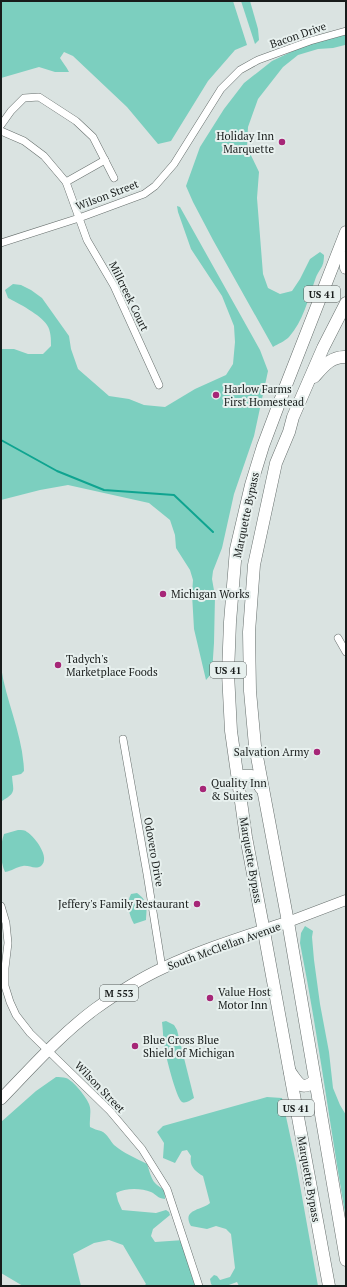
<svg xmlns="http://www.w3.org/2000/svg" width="347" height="1287" font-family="'PT Serif',serif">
	<rect width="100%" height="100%" fill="#dae3e1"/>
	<g fill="#7ccfbf">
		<path d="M1 1H233L247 45 235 50 208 81 171 141 158 144 127 107 73 56 64 52 60 58C63 63 66 66 69 72H55L39 67 1 78Z"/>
		<polygon points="241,1 250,1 258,29 259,40 255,44"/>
		<path d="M346 34 345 45 333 48 318 49 298 55 283 67 258 99 248 127 247 147 259 172 257 198 263 274 268 288 280 294 292 291 300 279 310 259 320 252 324 255C324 269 319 268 315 280 308 300 303 321 289 337 285 341 278 344 273 347L213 240 193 202 186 186 200 147 224 109 244 83 272 61 310 43Z"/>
		<path d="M177 206 180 207 260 350 268 371 254 436 234 494 222 548 213 571 212 579 215 596 214 643 212 673 206 680 194 629 192 594 193 580 190 570 176 548 175 535 170 520 149 503 68 485 40 490 1 500V349H14L28 354H43L51 346C51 339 51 331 47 325 41 315 18 303 8 298L5 290 13 284 21 285 31 290 42 298 69 336 71 349 78 369 109 396 129 399 144 405 165 407 195 389 226 375 233 364 235 342 234 326 222 296 191 249 178 212Z"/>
		<path d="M1 667C6 702 23 735 24 771L21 774 12 776C13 791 17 792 2 801Z"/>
		<path d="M18 830C22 830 25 830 27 832 35 837 51 858 41 866 35 870 29 865 23 866 16 867 12 871 5 872 0 861 0 845 4 834Z"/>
		<path d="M137 893C148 901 147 907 146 920L134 924C129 915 126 903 131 894Z"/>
		<path d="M305 926 313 931 312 937 314 960 320 1004 329 1052 333 1088 340 1105 346 1115V1219C330 1127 318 1034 300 943L301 933Z"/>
		<path d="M166 1021 174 1025 177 1030 194 1098C190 1100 186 1104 182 1102 176 1098 165 1053 164 1045 163 1037 163 1030 162 1022Z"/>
		<path d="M56 1077C59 1077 63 1077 66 1078 73 1080 87 1098 89 1104 92 1111 89 1119 90 1127 94 1129 97 1130 101 1131 108 1134 110 1141 114 1145 123 1153 136 1158 147 1164 149 1169 151 1179 155 1183 162 1190 165 1187 165 1199 157 1198 157 1195 151 1192 141 1188 125 1188 116 1193L118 1201 122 1210 156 1213 166 1210 169 1212 170 1215 153 1229 151 1236 155 1242 184 1240 197 1286H144L146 1284 123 1245 109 1240 94 1243 73 1254 81 1286H23L1 1273V1122L36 1091Z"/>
		<path d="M267 1097 282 1098 296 1163 318 1286H239L237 1282 226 1286H213L211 1284 210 1279 214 1275 217 1276 220 1280 230 1277 235 1268 231 1234 226 1229 216 1226 207 1229 191 1226C181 1209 203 1210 210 1203L203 1176C195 1171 189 1166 191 1156L187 1150 182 1151 175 1163 163 1158 164 1143 157 1132 163 1126Z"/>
	</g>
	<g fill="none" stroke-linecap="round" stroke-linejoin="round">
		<polyline stroke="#0fa490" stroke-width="2" points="1,440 57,471 104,490 174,495 213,532"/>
		<g stroke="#676f6d" stroke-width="8">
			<g id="minor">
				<polyline points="1,125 11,111 24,98 39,97 76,121 93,137 114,178"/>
				<polyline points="1,131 24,141 44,156 66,182 87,240 114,286 159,385"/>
				<polyline points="66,182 105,160"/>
				<polyline points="1,243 79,218 144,194 155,186 174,164 221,89 240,70 258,60 310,41 346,31"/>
				<polyline points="338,638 346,652"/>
				<polyline points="123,739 147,874 162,968"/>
				<polyline points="1,906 6,923 8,943 5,968 5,986 10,1002 16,1015 30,1033 110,1111 142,1149 167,1189 199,1286"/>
			</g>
		</g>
		<g stroke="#676f6d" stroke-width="11">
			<polyline id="secondary" points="288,922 346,900"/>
		</g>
		<g stroke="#676f6d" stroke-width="12">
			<path id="primary" d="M1 1099C31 1068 60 1035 95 1009 116 994 139 979 163 968 203 949 246 936 288 922"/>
		</g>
		<g stroke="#676f6d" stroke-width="13">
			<g id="trunk">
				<polyline points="346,257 346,268"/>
				<polyline points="346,303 323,348 293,417 289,432 276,463 254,565 249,632 250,691 255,746 288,922 346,1260"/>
				<path d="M314 377C323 367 331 356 346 357"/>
				<polyline points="238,780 243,776 252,776 256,780 261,788"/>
				<path d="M290 1072C299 1084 301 1091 315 1081"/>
				<polyline points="329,1286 262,921 246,837 231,731 228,673 230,622 236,549 251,485 263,446 283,393 346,232"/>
			</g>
		</g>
		<use href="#minor" stroke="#fff" stroke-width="7"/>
		<use href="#secondary" stroke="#fff" stroke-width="10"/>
		<use href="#primary" stroke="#fff" stroke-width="11"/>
		<use href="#trunk" stroke="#fff" stroke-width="12"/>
	</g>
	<g fill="#a62677" stroke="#e7f0ee" stroke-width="1.5">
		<circle cx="282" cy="142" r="4"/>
		<circle cx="216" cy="395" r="4"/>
		<circle cx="163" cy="594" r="4"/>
		<circle cx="58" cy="665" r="4"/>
		<circle cx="317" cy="752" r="4"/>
		<circle cx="203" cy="789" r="4"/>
		<circle cx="197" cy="904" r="4"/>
		<circle cx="210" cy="998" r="4"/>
		<circle cx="135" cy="1046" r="4"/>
	</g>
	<g text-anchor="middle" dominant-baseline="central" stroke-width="4" stroke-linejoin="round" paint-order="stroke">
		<g fill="#e7f0ee" stroke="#565c5a" stroke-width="1">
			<rect x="304" y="286" width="36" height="16" rx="3"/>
			<rect x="210" y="662" width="36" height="16" rx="3"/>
			<rect x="100" y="985" width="38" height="16" rx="3"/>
			<rect x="278" y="1100" width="36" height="16" rx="3"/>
		</g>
		<g font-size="10" font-weight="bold" fill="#181c1b">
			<text x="322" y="294">US 41</text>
			<text x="228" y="670">US 41</text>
			<text x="119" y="993">M 553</text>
			<text x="296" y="1108">US 41</text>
		</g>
		<g font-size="11" fill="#181c1b" stroke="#e7f0ee">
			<text transform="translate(298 35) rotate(-19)">Bacon Drive</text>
			<text transform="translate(107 195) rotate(-21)">Wilson Street</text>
			<text transform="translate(129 296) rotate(64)">Millcreek Court</text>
			<text transform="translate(246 515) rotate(-78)">Marquette Bypass</text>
			<text transform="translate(154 852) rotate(80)">Odovero Drive</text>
			<text transform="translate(251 860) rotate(80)">Marquette Bypass</text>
			<text transform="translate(224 946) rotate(-20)">South McClellan Avenue</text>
			<text transform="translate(100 1087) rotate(46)">Wilson Street</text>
			<text transform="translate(309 1179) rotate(80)">Marquette Bypass</text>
		</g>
		<g font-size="11" fill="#181c1b" stroke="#e7f0ee" text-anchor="start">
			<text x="274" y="136" text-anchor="end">Holiday Inn<tspan x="274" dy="13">Marquette</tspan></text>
			<text x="224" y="389">Harlow Farms<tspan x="224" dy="13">First Homestead</tspan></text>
			<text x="171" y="594">Michigan Works</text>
			<text x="66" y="659">Tadych's<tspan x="66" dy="13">Marketplace Foods</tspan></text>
			<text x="309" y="752" text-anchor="end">Salvation Army</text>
			<text x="211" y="783">Quality Inn<tspan x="211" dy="13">&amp; Suites</tspan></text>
			<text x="189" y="904" text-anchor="end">Jeffery's Family Restaurant</text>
			<text x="218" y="992">Value Host<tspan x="218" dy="13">Motor Inn</tspan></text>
			<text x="143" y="1040">Blue Cross Blue<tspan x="143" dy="13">Shield of Michigan</tspan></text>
		</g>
	</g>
	<rect width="347" height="1287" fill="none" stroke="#181c1b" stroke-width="4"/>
</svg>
